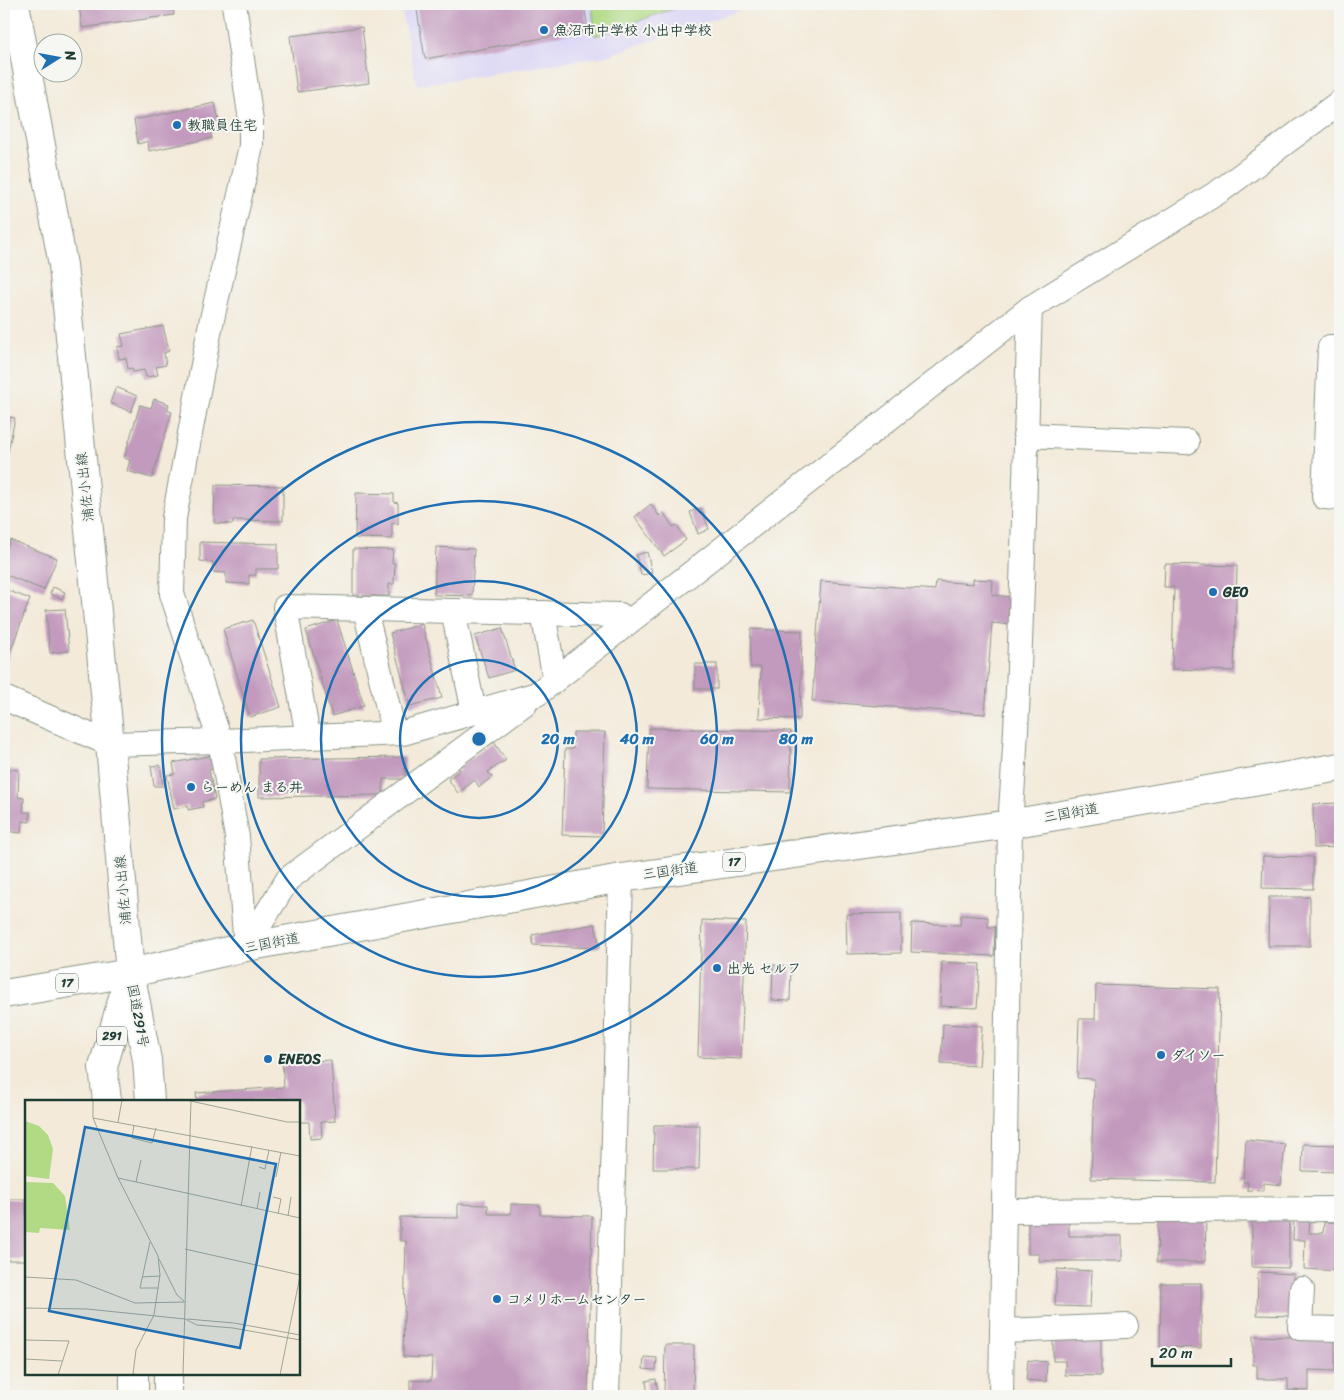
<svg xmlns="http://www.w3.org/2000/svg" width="1344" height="1400" font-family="Sriracha,'Klee One',sans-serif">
	<rect width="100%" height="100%" fill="#f6f6f2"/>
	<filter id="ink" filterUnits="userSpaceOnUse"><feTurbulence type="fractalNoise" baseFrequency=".02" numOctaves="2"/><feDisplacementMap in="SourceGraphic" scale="10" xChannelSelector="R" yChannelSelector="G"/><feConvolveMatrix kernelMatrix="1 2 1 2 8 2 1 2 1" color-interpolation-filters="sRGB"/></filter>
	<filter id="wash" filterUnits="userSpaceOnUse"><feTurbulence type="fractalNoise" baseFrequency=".0096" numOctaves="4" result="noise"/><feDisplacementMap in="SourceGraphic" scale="20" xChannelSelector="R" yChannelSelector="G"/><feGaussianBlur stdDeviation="1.12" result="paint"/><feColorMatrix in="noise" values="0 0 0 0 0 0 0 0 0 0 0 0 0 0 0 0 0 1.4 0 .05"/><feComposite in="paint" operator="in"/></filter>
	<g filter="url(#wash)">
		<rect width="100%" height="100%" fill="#f3ead9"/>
		<polygon fill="#dcd6f6" points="400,4 759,4 606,56 417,85"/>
		<polygon fill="#b1da85" stroke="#688c5c" points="592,4 687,4 595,36"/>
		<g id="blocks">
			<g fill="#c29abd">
				<polygon points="79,4 173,4 174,15 82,28"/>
				<polygon points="416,4 584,4 588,30 425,59"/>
				<polygon points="362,27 369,83 297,92 290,36"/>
				<polygon points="215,103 221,130 210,132 212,138 149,151 148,141 138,144 134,120"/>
				<polygon points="163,326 169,351 164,353 166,365 156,367 158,375 146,377 144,370 133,372 132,368 128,369 126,358 119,359 117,347 124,346 121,334"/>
				<polygon points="116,387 137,396 131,412 110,403"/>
				<polygon points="154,399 169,404 167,410 172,412 152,478 127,471 130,460 124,458 140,405 151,408"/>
				<polygon points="4,416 15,418 8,452 4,452"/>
				<polygon points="215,485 283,486 283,521 233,520 233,524 214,523"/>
				<polygon points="356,493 394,494 394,502 398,503 398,524 392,523 392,539 355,538"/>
				<polygon points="651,504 659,516 663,512 673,527 676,525 686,540 664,556 635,517"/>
				<polygon points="701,508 709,529 698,534 690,512"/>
				<polygon points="10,540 57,558 44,590 4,574 4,557"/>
				<polygon points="200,542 278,544 278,569 256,569 256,575 249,575 249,584 226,583 226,573 212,572 213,562 200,561"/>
				<polygon points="436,547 474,549 472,596 434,595"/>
				<polygon points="353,549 393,550 392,563 395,563 394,584 389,584 389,596 353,596"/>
				<polygon points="647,552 652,573 641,575 636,555"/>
				<polygon points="1165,564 1237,566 1234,671 1172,669 1174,587 1164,587"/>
				<polygon points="973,579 993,580 992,595 1013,597 1011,625 992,623 985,714 812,701 821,581 935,590 936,581 973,584"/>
				<polygon points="53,587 65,592 62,599 50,594"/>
				<polygon points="4,589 30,599 7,660 4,659"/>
				<polygon points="65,609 69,651 50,653 46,610"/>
				<polygon points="253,620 281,707 250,717 223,629"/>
				<polygon points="337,620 364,706 332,716 306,630"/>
				<polygon points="422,624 442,698 410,706 390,633"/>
				<polygon points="502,628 515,670 489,678 475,636"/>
				<polygon points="751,629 802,631 800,719 759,718 761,667 750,667"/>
				<rect x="695" y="664" width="22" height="25"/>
				<polygon points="649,728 791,731 790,792 647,789"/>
				<polygon points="573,732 605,732 602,836 562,835 565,749 573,749"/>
				<polygon points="494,742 506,760 488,772 492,777 479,787 475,780 458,793 448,779 460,770 458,767"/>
				<polygon points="213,755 215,768 209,770 215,799 202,802 203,807 188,810 188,806 174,809 167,775 175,774 173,763"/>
				<polygon points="405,757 405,779 383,779 383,795 259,797 259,759"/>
				<polygon points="4,759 7,759 6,769 19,770 18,797 24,798 23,812 30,812 30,822 22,821 21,833 4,831"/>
				<polygon points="160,765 163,786 154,786 151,766"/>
				<polygon points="1340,803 1340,847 1314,848 1313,804"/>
				<polygon points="1263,856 1313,857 1313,889 1262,888"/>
				<polygon points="1269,897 1310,897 1310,946 1268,946"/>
				<polygon points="901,913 901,953 847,954 846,914"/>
				<polygon points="961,915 988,917 988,927 995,927 994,956 911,952 912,923 960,925"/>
				<polygon points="702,920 746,922 741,1059 698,1057"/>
				<polygon points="595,924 600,947 593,948 533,945 532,935"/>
				<polygon points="942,962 980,964 977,1008 940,1006"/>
				<polygon points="773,965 791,966 790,1001 772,1000"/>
				<polygon points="1096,985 1220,989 1215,1182 1091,1179 1094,1079 1077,1078 1079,1019 1095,1019"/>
				<polygon points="943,1024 982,1026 979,1066 941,1064"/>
				<polygon points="331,1060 335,1121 321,1122 322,1138 310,1139 309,1122 299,1122 299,1101 197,1101 196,1093 284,1087 282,1063"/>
				<polygon points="654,1125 700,1125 699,1169 653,1169"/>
				<polygon points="1246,1140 1285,1144 1281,1185 1264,1183 1264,1191 1247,1190 1248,1182 1243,1182"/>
				<polygon points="1303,1144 1340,1145 1340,1172 1302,1171"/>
				<rect x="4" y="1199" width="22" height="61"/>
				<polygon points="458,1204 488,1205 488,1214 511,1214 511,1204 540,1205 540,1215 592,1216 588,1396 410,1396 410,1380 431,1381 432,1358 403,1357 406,1241 400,1241 400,1217 458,1218"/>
				<polygon points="1252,1215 1289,1217 1289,1268 1252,1267"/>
				<polygon points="1294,1216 1310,1216 1309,1233 1323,1233 1324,1222 1338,1222 1337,1233 1340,1234 1340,1271 1304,1269 1305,1240 1293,1240"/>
				<polygon points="1158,1218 1206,1219 1205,1262 1157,1262"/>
				<polygon points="1028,1221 1069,1221 1069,1236 1122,1236 1122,1261 1039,1261 1039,1254 1028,1254"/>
				<polygon points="1057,1269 1092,1271 1090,1307 1055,1306"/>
				<polygon points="1258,1272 1294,1274 1292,1316 1257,1315"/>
				<polygon points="1161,1283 1201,1283 1201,1348 1160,1347"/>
				<polygon points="1053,1336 1101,1337 1101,1376 1065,1375 1065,1361 1053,1361"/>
				<polygon points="1253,1336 1335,1338 1335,1371 1309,1370 1309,1391 1288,1390 1288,1379 1257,1379 1257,1365 1253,1365"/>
				<polygon points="665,1345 694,1345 693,1396 664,1396"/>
				<polygon points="644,1357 657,1358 656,1370 643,1369"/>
				<polygon points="1028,1360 1047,1362 1046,1382 1026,1380"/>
				<polygon points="656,1379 658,1394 648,1396 646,1381"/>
			</g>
		</g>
	</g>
	<g filter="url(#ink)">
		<use href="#blocks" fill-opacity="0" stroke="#899486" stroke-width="1"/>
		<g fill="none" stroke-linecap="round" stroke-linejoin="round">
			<g stroke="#899486" stroke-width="26">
				<g id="minor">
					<polyline points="234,4 251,121 251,146 210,328 174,518 172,594 220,741 237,837 246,947"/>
					<polyline points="1340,347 1330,347 1324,497 1340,498"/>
					<polyline points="1025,435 1187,442"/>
					<polyline points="365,609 394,733"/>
					<polyline points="453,611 474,712"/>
					<polyline points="543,613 555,680"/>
					<polyline points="4,698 110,744 220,741 403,733 537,694 1030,308 1220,191 1340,102"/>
					<polyline points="308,737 285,607 620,615"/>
					<polyline points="246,947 288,879 525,703"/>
					<polyline points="1004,1211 1340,1209"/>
					<polyline points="1302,1289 1300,1328 1340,1329"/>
					<polyline points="1002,1331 1126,1326"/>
					<polyline points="607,1396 621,878"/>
					<path d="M1001 1396 1010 824C1023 652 1024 480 1030 308"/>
				</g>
			</g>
			<g stroke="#899486" stroke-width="30">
				<polyline id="secondary" points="15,4 63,265 110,744 130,973"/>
			</g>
			<g stroke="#899486" stroke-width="30">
				<g id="trunk">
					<polyline points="131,977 147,1060 150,1101"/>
					<polyline points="4,994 130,973 246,947 621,878 1010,824 1340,767"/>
					<polyline points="107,1101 103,1067 130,973"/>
					<polyline points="134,1374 134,1396"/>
					<polyline points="168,1374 168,1396"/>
				</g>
			</g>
			<use href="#minor" stroke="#fff" stroke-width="24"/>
			<use href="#secondary" stroke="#fff" stroke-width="28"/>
			<use href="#trunk" stroke="#fff" stroke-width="28"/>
		</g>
	</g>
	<g fill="none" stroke="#1f6fb2" stroke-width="2.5">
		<circle cx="479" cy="739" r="79"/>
		<circle cx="479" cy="739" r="158"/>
		<circle cx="479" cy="739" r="238"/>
		<circle cx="479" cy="739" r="317"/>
	</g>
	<g fill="#1f6fb2" stroke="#f6f6f2" stroke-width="2">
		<circle cx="544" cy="30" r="5"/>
		<circle cx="177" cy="125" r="5"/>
		<circle cx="1213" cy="592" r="5"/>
		<circle cx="191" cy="787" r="5"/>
		<circle cx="717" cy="968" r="5"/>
		<circle cx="1161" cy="1055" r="5"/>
		<circle cx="268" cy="1059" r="5"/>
		<circle cx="497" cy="1299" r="5"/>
	</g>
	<g text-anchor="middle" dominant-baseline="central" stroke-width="4" stroke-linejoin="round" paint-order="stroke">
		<g fill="#f6f6f2" stroke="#60746d" stroke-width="1">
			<rect x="723" y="852.5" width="22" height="19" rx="4"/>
			<rect x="56" y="973.5" width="22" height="19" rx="4"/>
			<rect x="97" y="1026.5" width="30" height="19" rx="4"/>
		</g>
		<g font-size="12" font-weight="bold" fill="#1f3d34">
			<text x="734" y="862">17</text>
			<text x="67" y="983">17</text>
			<text x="112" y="1036">291</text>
		</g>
		<g font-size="14" font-weight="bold" fill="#1f3d34" stroke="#f6f6f2" text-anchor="start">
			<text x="554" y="30">魚沼市中学校 小出中学校</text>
			<text x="187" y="125">教職員住宅</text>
			<text x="1223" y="592">GEO</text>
			<text x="201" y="787">らーめん まる井</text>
			<text x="727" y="968">出光 セルフ</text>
			<text x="1171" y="1055">ダイソー</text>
			<text x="278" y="1059">ENEOS</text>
			<text x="507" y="1299">コメリホームセンター</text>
		</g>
		<g font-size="14" fill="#1f3d34" stroke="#f6f6f2">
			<text transform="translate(85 487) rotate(-96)">浦佐小出線</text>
			<text transform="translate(1071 813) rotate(-10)">三国街道</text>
			<text transform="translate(670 871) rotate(-8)">三国街道</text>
			<text transform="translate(123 890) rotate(-95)">浦佐小出線</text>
			<text transform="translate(272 943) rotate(-11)">三国街道</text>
			<text transform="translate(138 1016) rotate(79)">国道291号</text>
		</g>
	</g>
	<g transform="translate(25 1100)">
		<rect width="275" height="275" fill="#f3ead9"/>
		<path d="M0 21 14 26 23 35 28 49 24 79 0 76ZM0 82 28 83 40 96 45 130 15 128 14 133 0 132Z" fill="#b1da85"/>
		<path fill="none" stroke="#9ea597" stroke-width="1" d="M68 0V18L93 78 133 156 135 175 129 215 111 250 108 274 114 275M161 0 262 22H275M68 18 275 56M93 22 97 0M109 25 107 38 127 43 131 28M234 67 240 69 244 50M251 77 256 52M93 78 275 118M111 82 116 60M248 97 256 99 253 114M216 106 227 46M232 109 235 92M263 116 266 97M125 142 115 188H133M160 149 275 175M134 159 152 195 159 201M0 177 51 180 110 203 160 202M117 177 135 176M0 208 62 209 160 219M160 219 172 225 208 228 275 240M162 219 209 223 275 235M0 240 44 241 33 275M0 259 37 261M158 275 166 0M255 275 275 176"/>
		<path fill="#1f6fb2" fill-opacity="0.15" stroke="#1f6fb2" stroke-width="2.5" d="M60 27 251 64 215 248 24 211Z"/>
		<rect width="275" height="275" fill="none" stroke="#1f3d34" stroke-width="2.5"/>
	</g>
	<circle cx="479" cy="739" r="8" fill="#1f6fb2" stroke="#f6f6f2" stroke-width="2.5"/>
	<g font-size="15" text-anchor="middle" font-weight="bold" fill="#1f6fb2" stroke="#f6f6f2" stroke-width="4" stroke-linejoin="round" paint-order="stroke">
		<text x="558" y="744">20 m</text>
		<text x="637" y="744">40 m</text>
		<text x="717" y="744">60 m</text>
		<text x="796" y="744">80 m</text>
	</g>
	<rect width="1344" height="1400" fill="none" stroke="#f6f6f2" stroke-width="20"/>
	<g transform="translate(58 58) rotate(79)"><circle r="24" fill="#f6f6f2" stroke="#a0aca6"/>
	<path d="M0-4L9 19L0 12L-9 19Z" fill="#1f6fb2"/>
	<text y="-8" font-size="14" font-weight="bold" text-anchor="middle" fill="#1f3d34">N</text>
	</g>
	<path d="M1152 1358v8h79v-8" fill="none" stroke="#1f3d34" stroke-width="2.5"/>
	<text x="1159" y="1358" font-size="15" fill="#1f3d34" stroke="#f6f6f2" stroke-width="4" paint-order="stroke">20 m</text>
</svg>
